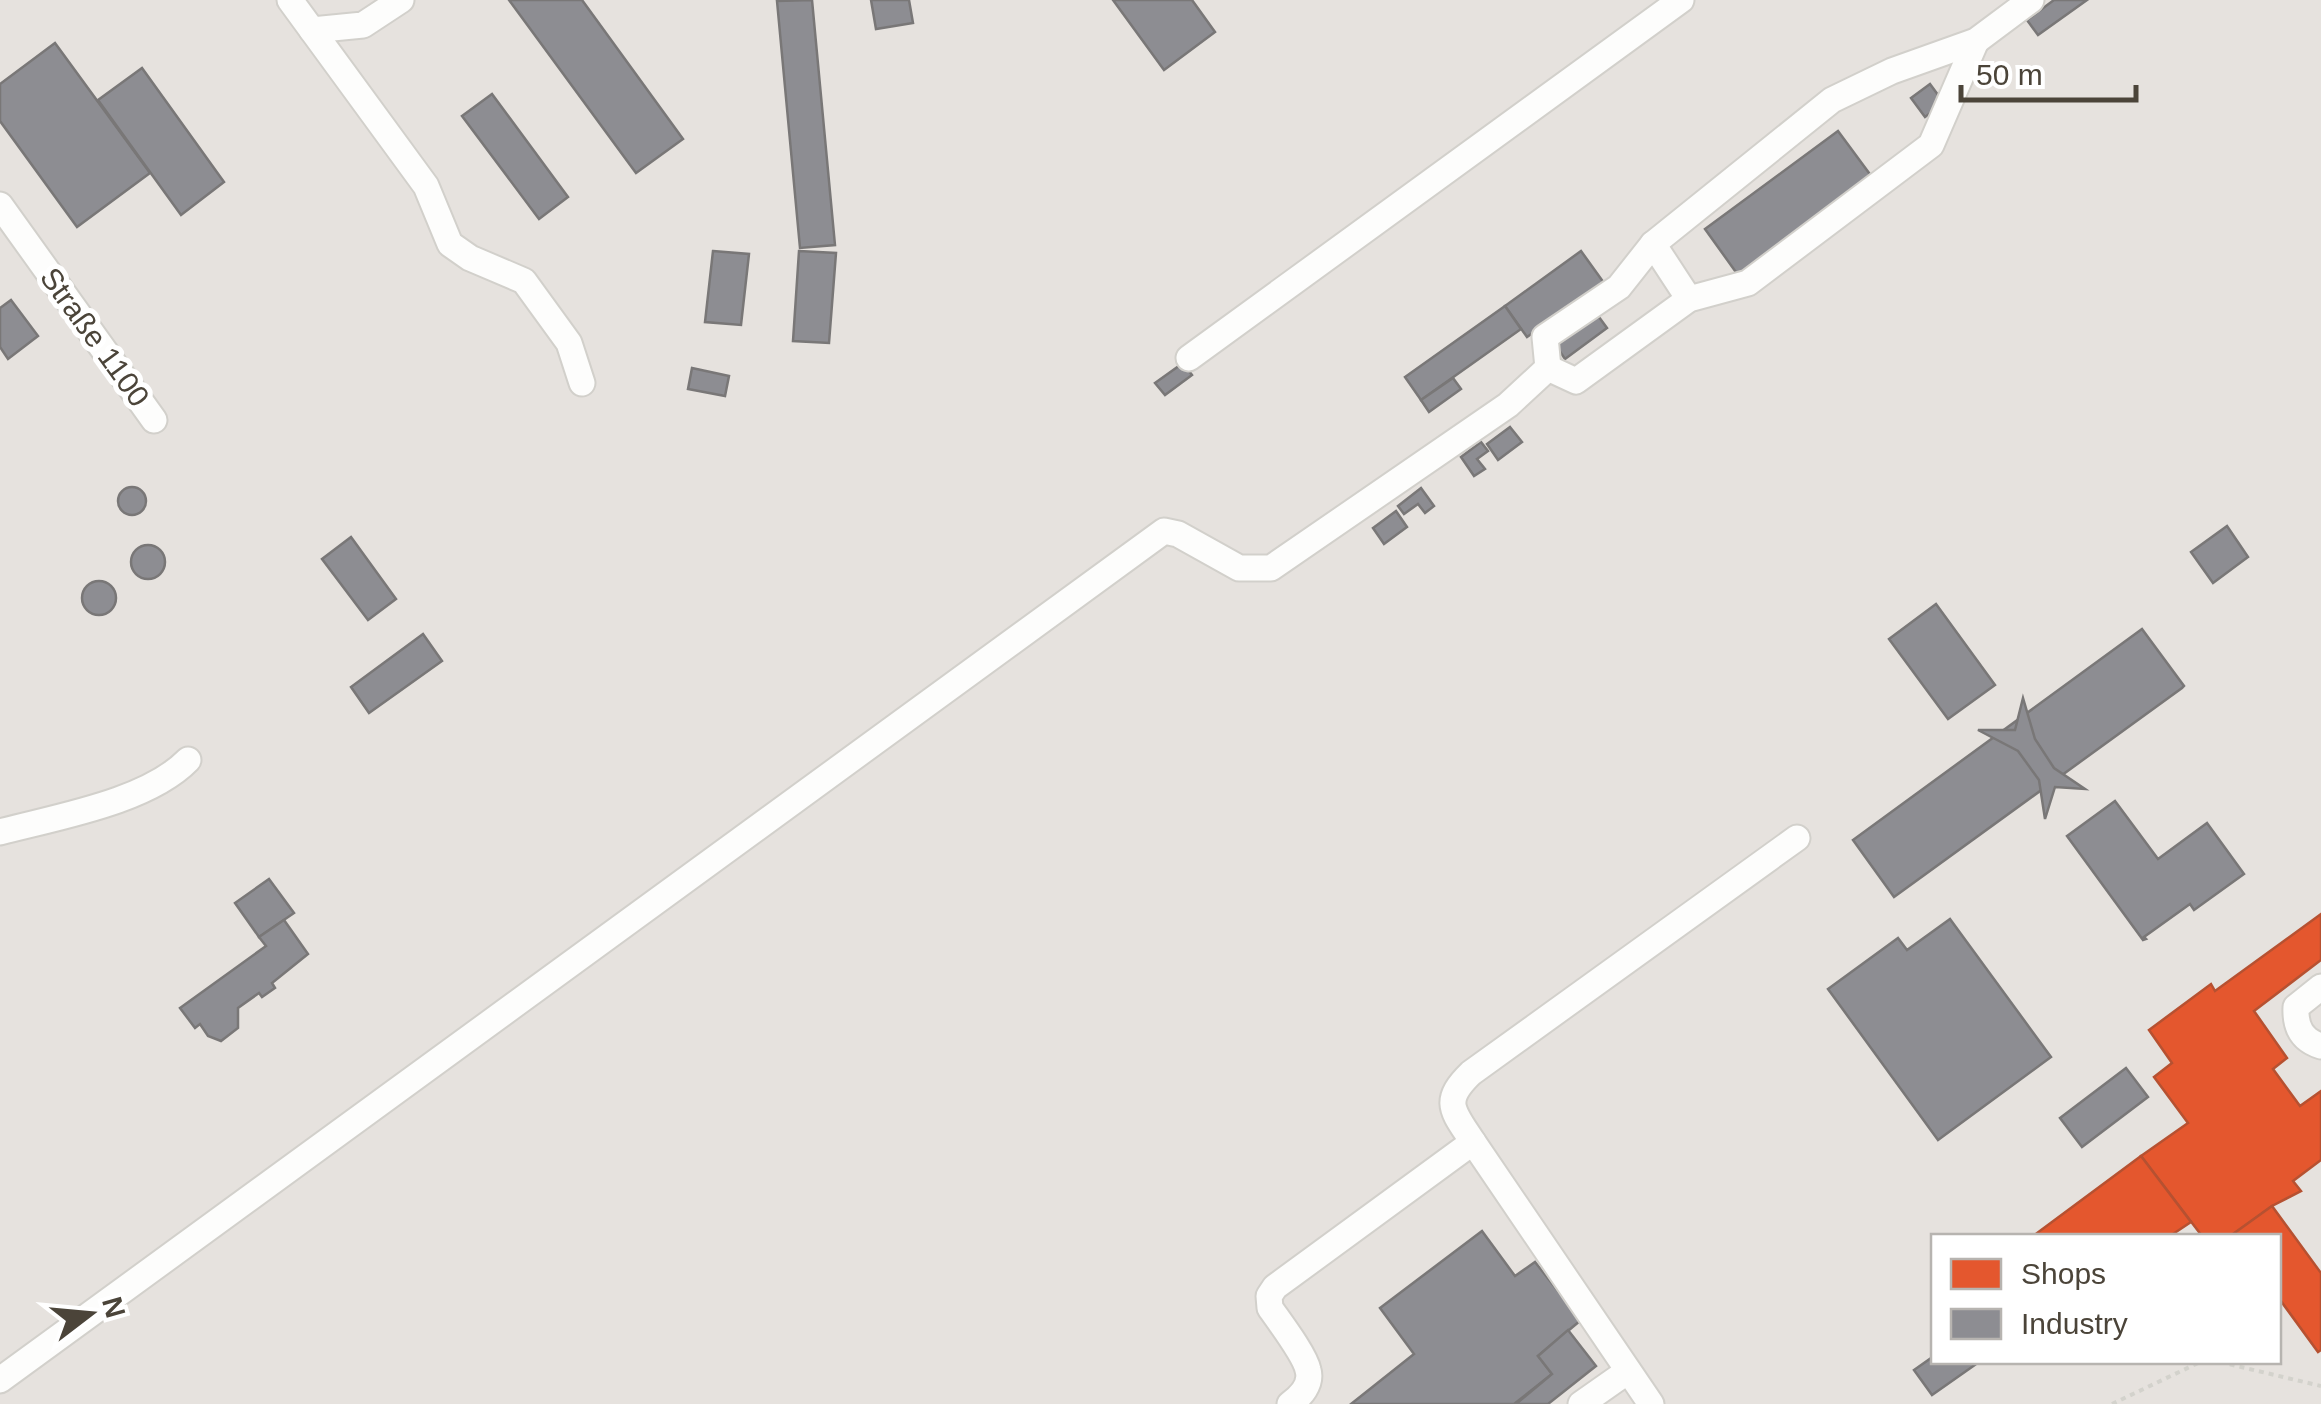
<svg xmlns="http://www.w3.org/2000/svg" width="2321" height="1404" font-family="Arial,sans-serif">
	<rect width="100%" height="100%" fill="#f4f2ee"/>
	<path fill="#e6e2de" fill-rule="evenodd" d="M0 0H2321V1404H0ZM1934 1236H2278V1362H1934Z"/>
	<g fill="#e4572e" stroke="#b65131" stroke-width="2.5">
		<polygon points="2321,914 2321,960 2254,1011 2287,1058 2273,1069 2300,1106 2321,1091 2321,1160 2293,1181 2301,1191 2272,1206 2231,1236 2202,1236 2141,1156 2188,1123 2154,1077 2172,1063 2149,1030 2211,984 2215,991"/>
		<polygon points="2141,1156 2191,1222 2170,1236 2033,1236"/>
		<polygon points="2272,1206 2321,1273 2321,1350 2318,1352 2278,1297 2278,1236 2235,1236 2233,1234"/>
	</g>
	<g fill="#8d8d92" stroke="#797777" stroke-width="2.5">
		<polygon points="509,0 582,0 683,139 636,173"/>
		<polygon points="812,0 835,245 800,248 777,1"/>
		<polygon points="871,0 909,0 913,23 876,29"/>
		<polygon points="1113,0 1192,0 1215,32 1164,70"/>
		<polygon points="2054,0 2087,0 2038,35 2027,20"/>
		<polygon points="55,43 150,173 77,227 0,121 0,84"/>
		<polygon points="142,68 224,182 181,215 98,100"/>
		<polygon points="1930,84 1944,103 1925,117 1911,98"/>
		<polygon points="492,94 568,197 539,219 462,116"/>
		<polygon points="1838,131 1872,177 1738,275 1705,229"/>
		<polygon points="713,251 749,254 741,325 705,322"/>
		<polygon points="799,251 836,253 829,343 793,341"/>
		<polygon points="1581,251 1604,283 1527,337 1505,306"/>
		<polygon points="11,300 38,336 8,359 0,347 0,308"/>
		<polygon points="1505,306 1521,329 1421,400 1405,377"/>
		<polygon points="1596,313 1607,328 1565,359 1554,343"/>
		<polygon points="1183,363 1192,375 1165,395 1155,383"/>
		<polygon points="692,368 729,376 725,396 688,389"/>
		<polygon points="1453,378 1461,389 1429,412 1421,400"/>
		<polygon points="1510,427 1522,442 1498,460 1487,444"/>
		<polygon points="1481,442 1488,451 1477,459 1485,469 1474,476 1461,457"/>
		<circle cx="132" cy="501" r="14"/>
		<polygon points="1421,488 1434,506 1425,513 1418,504 1404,514 1398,506"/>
		<polygon points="1396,511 1407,527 1384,544 1373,528"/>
		<polygon points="2227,526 2248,557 2213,583 2191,552"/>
		<polygon points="351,537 396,599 368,620 322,559"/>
		<circle cx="148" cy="562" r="17"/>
		<circle cx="99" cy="598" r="17"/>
		<polygon points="1936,604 1995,685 1948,719 1889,639"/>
		<polygon points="2142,629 2184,686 2182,688 1894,897 1853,840"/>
		<polygon points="423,634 442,661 369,713 351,687"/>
		<polygon points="2023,698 2035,739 2054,768 2085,789 2055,787 2045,819 2039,780 2018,751 1978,730 2015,730"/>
		<polygon points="2115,801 2158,859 2207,823 2244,874 2194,910 2190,904 2144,937 2146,939 2143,940 2067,836"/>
		<polygon points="269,879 294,913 259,937 235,903"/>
		<polygon points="1950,919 2051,1057 1938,1140 1828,989 1898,938 1907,950"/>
		<polygon points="284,920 308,954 272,983 275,988 262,997 259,993 238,1008 238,1028 221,1041 208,1036 200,1024 195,1028 180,1008 266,946 259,937"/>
		<polygon points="2126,1068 2148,1097 2082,1147 2060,1118"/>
		<polygon points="1482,1231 1515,1276 1535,1262 1581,1320 1538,1356 1552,1374 1514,1404 1351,1404 1414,1354 1380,1308"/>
		<polygon points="1568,1330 1596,1366 1548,1404 1516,1404 1552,1374 1538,1356"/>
		<polygon points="1934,1356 1934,1362 1979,1362 1932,1395 1914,1370"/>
	</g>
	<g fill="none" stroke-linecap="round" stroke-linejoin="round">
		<g stroke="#d2d0cb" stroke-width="29">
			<g id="minor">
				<polyline points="290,0 426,186 450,244 470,258 524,281 569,343 582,383"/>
				<polyline points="312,30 363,25 401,0"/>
				<polyline points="0,205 154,420"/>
				<polyline points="1653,244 1689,299"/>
				<polyline points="1189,358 1681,0"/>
				<polyline points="1548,368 1545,337 1619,287 1653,244 1832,100 1892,71 1976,41 2031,0"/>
				<polyline points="1548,368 1576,381 1689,299 1748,283 1931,145 1976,41"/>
				<path d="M0 832C56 817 147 802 188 760"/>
				<path d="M2321 987 2296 1007C2295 1027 2302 1040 2321 1046"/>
				<polyline points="0,1380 1164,531 1178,534 1239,568 1271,568 1508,405 1548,368"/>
				<path d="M1290 1404C1301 1396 1312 1384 1308 1370 1305 1355 1279 1321 1270 1308L1269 1296 1275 1287 1473 1142"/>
				<polyline points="1581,1404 1628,1371"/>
				<path d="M1651 1404 1473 1142C1453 1111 1441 1102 1471 1073L1797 838"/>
			</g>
		</g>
		<g stroke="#d3d2cc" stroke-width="4" stroke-dasharray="5 5" stroke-linecap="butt">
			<polyline points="2220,1362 2321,1386"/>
			<polyline points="2112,1404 2198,1363 2208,1362"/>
		</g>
		<use href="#minor" stroke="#fdfdfc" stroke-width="25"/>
	</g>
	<g text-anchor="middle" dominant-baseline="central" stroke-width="10" stroke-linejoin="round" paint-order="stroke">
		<g font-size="30" fill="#4b4439" stroke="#fff">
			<text transform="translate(95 337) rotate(54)">Straße 1100</text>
		</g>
	</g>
	<rect x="1931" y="1234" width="350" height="130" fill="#ffffff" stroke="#b7b4b0" stroke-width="2.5"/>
	<rect x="1951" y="1259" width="50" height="30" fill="#e4572e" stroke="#b7b4b0" stroke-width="2.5"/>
	<text x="2021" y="1284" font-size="30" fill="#4b4439">Shops</text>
	<rect x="1951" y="1309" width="50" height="30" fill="#8d8d92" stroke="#b7b4b0" stroke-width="2.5"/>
	<text x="2021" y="1334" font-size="30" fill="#4b4439">Industry</text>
	<g transform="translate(90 1314) rotate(74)" stroke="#ffffff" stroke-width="8" paint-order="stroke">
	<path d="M0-8L18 38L0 25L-18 38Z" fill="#4b4439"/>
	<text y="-15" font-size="28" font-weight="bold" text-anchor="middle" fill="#4b4439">N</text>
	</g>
	<path d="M1961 85v15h175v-15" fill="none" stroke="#4b4439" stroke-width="5"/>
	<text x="1976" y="85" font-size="30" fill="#4b4439" stroke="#ffffff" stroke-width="8" paint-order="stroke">50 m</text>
</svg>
